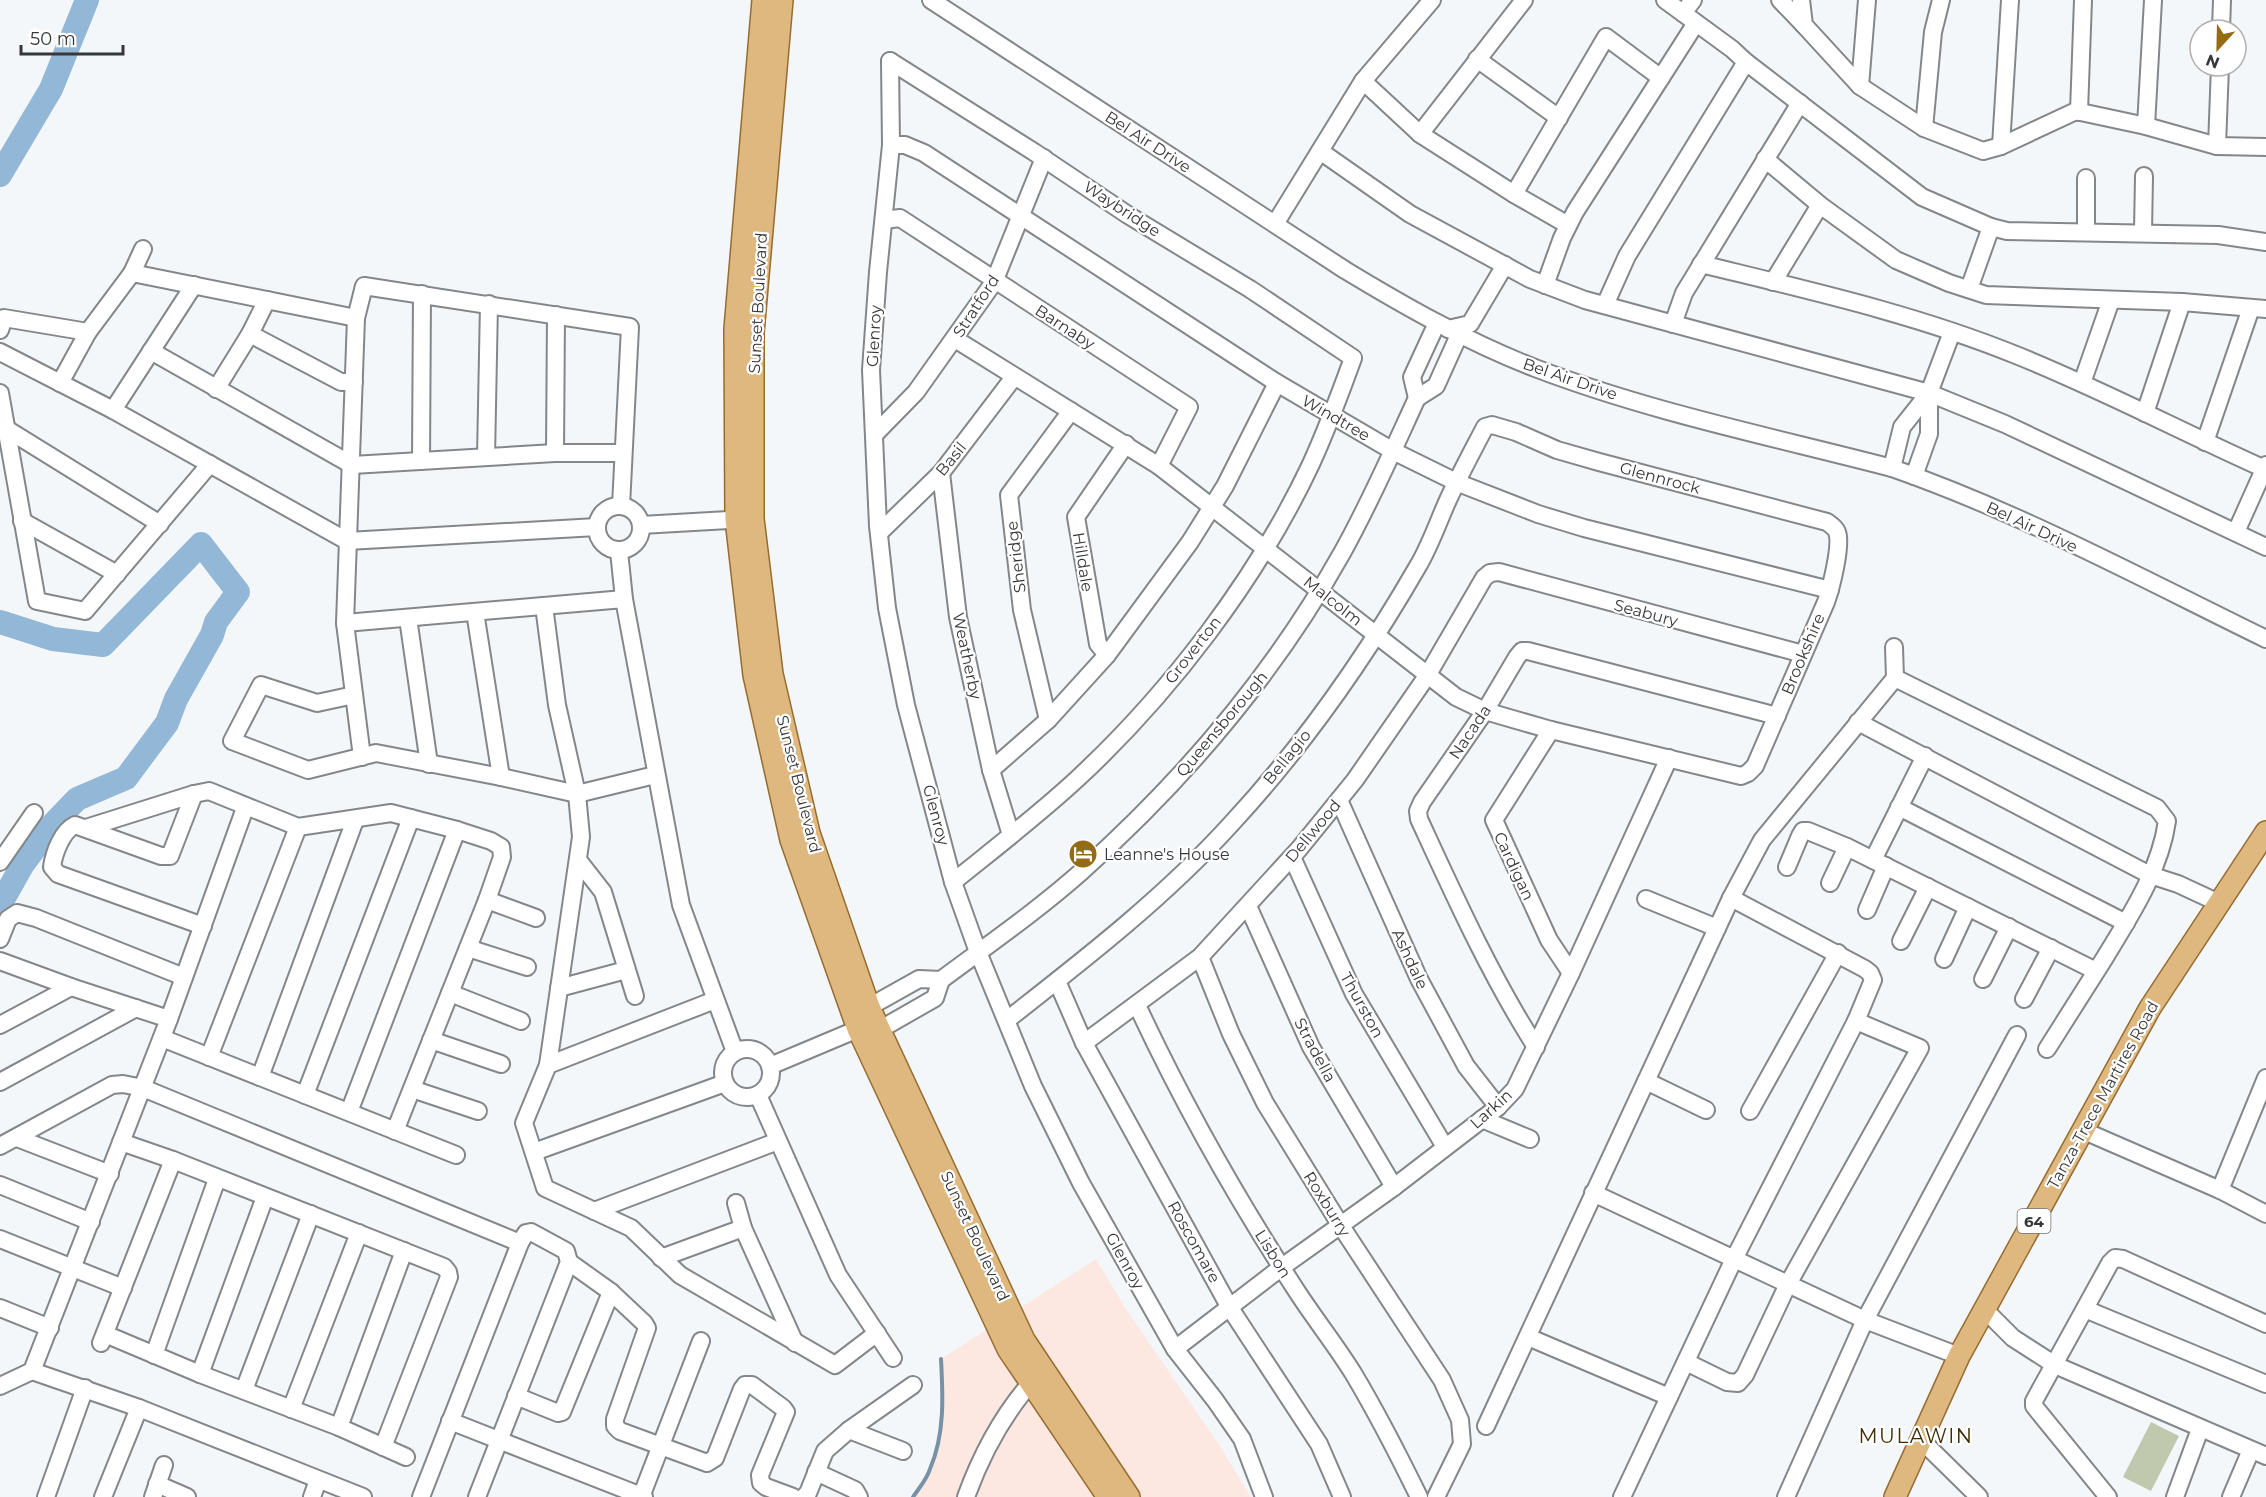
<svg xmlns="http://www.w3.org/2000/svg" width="2266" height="1497" font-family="Montserrat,sans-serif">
	<rect width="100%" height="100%" fill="#f4f7fa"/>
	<polygon fill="#fce8e1" points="1096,1259 1128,1312 1218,1443 1251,1497 914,1497 932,1470 940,1432 943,1400 941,1359"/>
	<polygon fill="#c0c9ae" points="2151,1422 2179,1436 2151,1491 2123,1477"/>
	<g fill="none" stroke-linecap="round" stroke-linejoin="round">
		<path stroke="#7791a7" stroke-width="4" d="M913 1497C919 1488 927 1479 930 1469 945 1434 943 1396 941 1359"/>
		<g stroke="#93b7d6" stroke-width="24">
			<polyline points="0,175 51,89 87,0"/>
			<polyline points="0,622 53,639 103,645 201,544 238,592 216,622 212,635 176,699 167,723 126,778 77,799 53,824 23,864 0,905"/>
		</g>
		<g stroke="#84878a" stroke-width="20">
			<g id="minor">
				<path d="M931 0 1345 270C1406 307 1468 342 1535 368 1650 412 1773 437 1892 468 2021 513 2143 579 2266 639"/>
				<polyline points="1665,0 1732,49 1746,62 1922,197 1991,227 2007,231 2218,235 2266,242"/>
				<polyline points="1780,0 1804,25"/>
				<polyline points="1801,0 1804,25 1860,86 1924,128 1983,151 2001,146 2076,111 2146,126 2217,146 2266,147"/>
				<polyline points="1683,13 1693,0"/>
				<polyline points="2221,30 2222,0"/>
				<polyline points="1477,59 1559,118"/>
				<polyline points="890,61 891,145 878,272 871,370 878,526 887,608 906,705 953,882 978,952 1033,1086 1081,1183 1175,1349 1215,1400 1242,1439 1264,1497"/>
				<path d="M890 61 1034 152 1128 215 1250 289 1353 358C1340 394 1327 429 1311 464 1257 579 1169 694 1076 780 1037 816 994 849 953 882"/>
				<polyline points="1363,81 1420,134"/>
				<polyline points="1860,86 1867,0"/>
				<polyline points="2079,112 2083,0"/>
				<polyline points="2146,126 2153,0"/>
				<polyline points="1924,128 1933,32 1941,0"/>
				<polyline points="891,145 905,145 924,153 1277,383 1393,451 1456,482 1538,514 1584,528 1830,590"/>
				<polyline points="2001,146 2010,0"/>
				<polyline points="2217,146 2220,66"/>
				<polyline points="1320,151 1410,214 1530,279 1585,300 1929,393 2005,424 2266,547"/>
				<polyline points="1765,159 1820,205 1896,260 1949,283 1986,295 2182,302 2266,309"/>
				<polyline points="2086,178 2086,231"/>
				<polyline points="1514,194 1420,134 1524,0"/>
				<polyline points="884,220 900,218 1189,407 1159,466"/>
				<polyline points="1275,224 1363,81 1432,0"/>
				<polyline points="1568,225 1514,194 1606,37 1661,78"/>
				<polyline points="2143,232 2144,176"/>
				<path d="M1701 264C1807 290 1915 314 2016 355 2101 389 2182 432 2265 469"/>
				<polyline points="132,273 143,249"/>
				<polyline points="1773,282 1820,205"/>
				<polyline points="1545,285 1562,238 1575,212 1696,23"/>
				<polyline points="1969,289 1991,227"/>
				<polyline points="1605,305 1627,256 1746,62"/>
				<polyline points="1673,324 1684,293 1800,103"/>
				<polyline points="1448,329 1470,324 1505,265"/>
				<polyline points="0,330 4,318 88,332 132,273 356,318"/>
				<polyline points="250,334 341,382 354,382"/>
				<path d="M955 339 1159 466 1456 697 1485 711 1551 730 1741 776 1748 773 1755 766 1826 602C1831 588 1842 545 1837 532 1835 527 1831 525 1827 522L1599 462 1557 450 1516 432 1492 425 1485 427C1472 452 1459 476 1448 500 1438 522 1430 546 1418 566 1365 658 1304 745 1232 823 1165 897 1085 959 1007 1020"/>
				<polyline points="151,351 352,465 555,453 623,453"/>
				<polyline points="0,352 113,410 347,541 597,527"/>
				<polyline points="60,383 88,332"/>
				<polyline points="2082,383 2111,300"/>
				<polyline points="216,389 250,334 267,300"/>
				<polyline points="0,393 37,601 85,611 210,464"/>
				<polyline points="1417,398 1412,377 1437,323"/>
				<polyline points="1417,398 1436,386 1459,335"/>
				<polyline points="113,410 194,285"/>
				<polyline points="2145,413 2182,302"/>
				<polyline points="5,428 160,524"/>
				<polyline points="874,435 916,392 994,282 1044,158"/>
				<polyline points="2205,442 2251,308"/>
				<polyline points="555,453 556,315"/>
				<polyline points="486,457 489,304"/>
				<polyline points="421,461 422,294"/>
				<polyline points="1892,468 1902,427 1929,393 1952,332"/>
				<polyline points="941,473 958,617 991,770 1011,835"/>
				<polyline points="1914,476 1929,434 1929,393"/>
				<circle cx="619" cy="528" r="22"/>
				<polyline points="22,521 117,574"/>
				<polyline points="641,525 746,519"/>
				<polyline points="2236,532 2266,465"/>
				<polyline points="879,533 941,473 1014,377"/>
				<polyline points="619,551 624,599 681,905 735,1052"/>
				<polyline points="544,606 557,705 577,794 581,837 548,1065 524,1123 545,1188 631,1228 680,1275 835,1365 877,1333"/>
				<polyline points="475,612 501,777"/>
				<polyline points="408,618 429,764"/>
				<polyline points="345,623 624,599"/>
				<polyline points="1107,655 1098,644 1076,517 1126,444"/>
				<path d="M1895 678 2157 808 2167 821C2160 871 2130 916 2104 959 2085 989 2066 1019 2047 1049"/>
				<polyline points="354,695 317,703 261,685 232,741 308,770 376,753 501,777 577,794 655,775"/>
				<polyline points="1048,720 1022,610 1009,495 1071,411"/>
				<polyline points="1858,722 2150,875 2178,884 2219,903"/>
				<polyline points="1551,730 1494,820 1549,940 1571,973"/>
				<polyline points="362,757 345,623 356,318 364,286 630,327 621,506"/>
				<polyline points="991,770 1048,720 1107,655 1190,542 1225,486 1277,383"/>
				<path d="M194 794 170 856H161L75 825C62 831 54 853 52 867L58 874 203 926"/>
				<polyline points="1339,800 1419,979 1466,1066 1498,1107"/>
				<polyline points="1899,807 2126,923"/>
				<polyline points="86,828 194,794 209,791 298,827 391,813 457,830 491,841 501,847 502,857 487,900 395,1131"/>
				<polyline points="1292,857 1354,994 1445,1147"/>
				<polyline points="578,860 603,892 635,996"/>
				<polyline points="1873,860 1925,756"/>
				<polyline points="0,862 34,813"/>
				<polyline points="1787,867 1800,836 1803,831 1808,831 1847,847 2096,971"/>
				<polyline points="1830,883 1847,847"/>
				<polyline points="1646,899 1717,928"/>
				<polyline points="487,900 536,918"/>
				<polyline points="1248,906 1311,1047 1394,1187"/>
				<polyline points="1867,910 1886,866"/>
				<polyline points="0,939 8,919 17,913 36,918 184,977"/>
				<polyline points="1901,941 1928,887"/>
				<polyline points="468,948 527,967"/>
				<polyline points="1200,957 1231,1034 1265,1103 1341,1226 1442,1380 1460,1420 1462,1444 1436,1497"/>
				<polyline points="1944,959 1968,907"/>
				<polyline points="0,961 71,987 169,1019"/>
				<polyline points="1983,979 2009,927"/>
				<path d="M941 980C988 945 1037 911 1081 872 1184 780 1274 674 1342 553 1370 503 1393 450 1417 398"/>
				<polyline points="1057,981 1084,1043 1230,1308 1319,1444 1342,1497"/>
				<polyline points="559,988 626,970"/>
				<polyline points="450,993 521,1021"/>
				<polyline points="2024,999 2051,948"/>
				<path d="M1137 1005C1183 1104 1237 1199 1296 1290 1314 1318 1335 1344 1353 1373 1377 1413 1398 1454 1419 1497"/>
				<polyline points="865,1016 869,1007 919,979 941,980"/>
				<polyline points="0,1025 71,987"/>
				<polyline points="162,1038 456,1155"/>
				<polyline points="431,1040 501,1064"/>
				<polyline points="1084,1043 1200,957 1299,849 1355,780 1427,676 1484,578 1490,573 1499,572 1803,654"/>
				<path d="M1536 1047C1490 975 1455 897 1419 819L1418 811 1422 802 1485 711 1517 657 1522 651H1528L1777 716"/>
				<circle cx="747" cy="1073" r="24"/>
				<polyline points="209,1057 298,827"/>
				<polyline points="548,1065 715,1000"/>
				<polyline points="770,1066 858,1029 879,1030 935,998 941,980"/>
				<polyline points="260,1077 355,820"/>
				<polyline points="1646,1081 1706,1110"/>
				<polyline points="0,1082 136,1008"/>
				<polyline points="412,1089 478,1111"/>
				<polyline points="305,1095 411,818"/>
				<polyline points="758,1095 838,1275 893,1358"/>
				<polyline points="1750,1111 1838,953"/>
				<polyline points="349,1112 457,830"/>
				<polyline points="1482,1119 1530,1139"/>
				<polyline points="2082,1130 2220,1190 2266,1214"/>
				<polyline points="17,1138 110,1174"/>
				<polyline points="121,1142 173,1160 444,1267 448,1272 449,1277 383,1447"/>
				<polyline points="0,1146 112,1085 123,1084 143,1088 520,1243"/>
				<polyline points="534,1152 725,1083"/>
				<polyline points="0,1185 91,1222"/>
				<polyline points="2220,1190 2266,1078"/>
				<polyline points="1593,1193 1865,1320 1959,1356"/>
				<polyline points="736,1203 743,1228 795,1343"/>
				<polyline points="594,1211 778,1141"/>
				<polyline points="0,1239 123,1288"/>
				<polyline points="661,1258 743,1228"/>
				<polyline points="569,1262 611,1292 644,1323 647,1328 615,1419 615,1426 620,1431 707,1463 715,1458 742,1389 745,1385 752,1385 783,1408 786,1412 760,1475 761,1483 766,1487 793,1497"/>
				<polyline points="0,1308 50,1328"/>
				<polyline points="2085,1309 2266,1384"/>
				<polyline points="1986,1311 2013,1338 2055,1365 2266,1456"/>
				<polyline points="105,1334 200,1374 339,1427 406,1457"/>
				<polyline points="1528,1337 1669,1397"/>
				<polyline points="101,1343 173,1160"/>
				<polyline points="1175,1349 1282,1267 1394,1187 1498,1107 1515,1089 1571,973 1669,758"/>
				<polyline points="154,1355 217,1179"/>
				<polyline points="1686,1362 1727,1382 1738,1383 1745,1375 1788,1284 1920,1048 1856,1021"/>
				<polyline points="32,1371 139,1408 363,1497"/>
				<polyline points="200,1374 265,1197"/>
				<polyline points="0,1386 32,1371 169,1019 245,808"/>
				<polyline points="244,1390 311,1214"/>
				<polyline points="516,1396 558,1413 562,1412 611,1292"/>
				<polyline points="291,1409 359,1233"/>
				<polyline points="450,1421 644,1497"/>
				<polyline points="1486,1426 1731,898 1762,840 1895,678 1894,647"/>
				<polyline points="339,1427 404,1251"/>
				<polyline points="849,1430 903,1451"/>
				<polyline points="1920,1439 1979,1497"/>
				<polyline points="816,1472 855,1490 859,1497"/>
				<polyline points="157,1484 187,1497"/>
				<polyline points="46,1497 85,1388"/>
				<polyline points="103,1497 139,1408"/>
				<polyline points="153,1497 164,1465"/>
				<polyline points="312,1497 318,1480"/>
				<polyline points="421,1497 520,1243 526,1233 531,1232 566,1251 569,1262 477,1497"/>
				<polyline points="641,1497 701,1341"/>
				<polyline points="804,1497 808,1493 825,1451 849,1430 913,1385"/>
				<path d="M966 1497C982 1453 1006 1409 1038 1375"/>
				<polyline points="1622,1497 1734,1259 1856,1021 1873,980 1870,973 1865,969 1731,898"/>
				<polyline points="1786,1497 1865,1320 2017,1035"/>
				<polyline points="2108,1497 2034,1406 2034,1401 2110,1263 2115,1258 2123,1259 2266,1324"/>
				<polyline points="2175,1497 2200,1429"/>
				<polyline points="2231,1497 2251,1450"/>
			</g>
		</g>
		<g stroke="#966c30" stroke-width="24">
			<g id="major">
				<polyline points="763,0 735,329 736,519 754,675 791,840 858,1029 1008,1349 1108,1497"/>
				<polyline points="782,0 753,333 753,519 772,674 809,833 869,1007 1024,1340 1129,1497"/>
				<polyline points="1895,1497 1959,1356 2150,1008 2266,832"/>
			</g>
		</g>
		<use href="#minor" stroke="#fff" stroke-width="16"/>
		<use href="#major" stroke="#dfb880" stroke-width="21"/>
	</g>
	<defs>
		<g id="hotel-disc" transform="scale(1.5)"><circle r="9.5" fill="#936c14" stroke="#fff"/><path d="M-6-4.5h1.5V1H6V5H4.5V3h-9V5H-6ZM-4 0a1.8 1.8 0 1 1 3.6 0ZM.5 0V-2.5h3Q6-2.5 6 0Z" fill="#fff"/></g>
	</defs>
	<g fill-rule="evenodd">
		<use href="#hotel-disc" x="1083" y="854"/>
	</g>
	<g text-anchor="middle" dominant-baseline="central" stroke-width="4.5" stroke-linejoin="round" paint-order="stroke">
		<rect fill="#fff" stroke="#727374" stroke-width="1.5" x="2017.5" y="1209" width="33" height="24" rx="4.5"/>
		<g font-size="15" font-weight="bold" fill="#363738">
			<text x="2034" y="1221">64</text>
		</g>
		<g font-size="16" fill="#363738" stroke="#fff">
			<text transform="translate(1148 142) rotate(33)">Bel Air Drive</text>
			<text transform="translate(1122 209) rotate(33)">Waybridge</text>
			<text transform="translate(758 303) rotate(-87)">Sunset Boulevard</text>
			<text transform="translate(976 306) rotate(-57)">Stratford</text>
			<text transform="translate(1065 327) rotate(33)">Barnaby</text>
			<text transform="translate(874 336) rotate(-87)">Glenroy</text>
			<text transform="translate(1570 379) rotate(19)">Bel Air Drive</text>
			<text transform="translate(1336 418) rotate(30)">Windtree</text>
			<text transform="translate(951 459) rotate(-51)">Basil</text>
			<text transform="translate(1660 478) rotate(15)">Glennrock</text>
			<text transform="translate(2032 527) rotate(25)">Bel Air Drive</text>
			<text transform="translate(1016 557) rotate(-97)">Sheridge</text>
			<text transform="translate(1083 562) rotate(81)">Hilldale</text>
			<text transform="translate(1333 601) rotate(38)">Malcolm</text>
			<text transform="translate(1646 613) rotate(15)">Seabury</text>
			<text transform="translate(1193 650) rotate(-52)">Groverton</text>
			<text transform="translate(1803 654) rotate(-67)">Brookshire</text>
			<text transform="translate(967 656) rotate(78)">Weatherby</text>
			<text transform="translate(1222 724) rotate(-50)">Queensborough</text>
			<text transform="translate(1470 732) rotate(-56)">Nacada</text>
			<text transform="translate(1287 757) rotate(-51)">Bellagio</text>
			<text transform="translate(799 784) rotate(76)">Sunset Boulevard</text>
			<text transform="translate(936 815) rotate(75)">Glenroy</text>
			<text transform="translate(1313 831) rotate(-50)">Dellwood</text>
			<text transform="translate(1514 866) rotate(65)">Cardigan</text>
			<text transform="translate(1410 959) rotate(65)">Ashdale</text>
			<text transform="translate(1362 1005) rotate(61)">Thurston</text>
			<text transform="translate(1315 1050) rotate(62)">Stradella</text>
			<text transform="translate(2103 1095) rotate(-61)">Tanza-Trece Martires Road</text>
			<text transform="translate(1491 1109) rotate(-42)">Larkin</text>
			<text transform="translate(1327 1204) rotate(58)">Roxburry</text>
			<text transform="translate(975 1236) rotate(65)">Sunset Boulevard</text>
			<text transform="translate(1194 1242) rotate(61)">Roscomare</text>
			<text transform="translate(1273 1254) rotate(58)">Lisbon</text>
			<text transform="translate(1125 1261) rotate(61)">Glenroy</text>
		</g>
		<g font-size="16" fill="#363738" stroke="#fff" text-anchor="start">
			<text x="1104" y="854">Leanne's House</text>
		</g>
		<g font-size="20" letter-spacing="1.5" fill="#3f2d04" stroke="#fff">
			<text x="1916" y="1436">MULAWIN</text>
		</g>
	</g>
	<g transform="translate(2218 48) rotate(202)"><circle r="28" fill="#ffffff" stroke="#afafaf" stroke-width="1.5"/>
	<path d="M0-4.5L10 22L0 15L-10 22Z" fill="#936c14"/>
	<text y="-9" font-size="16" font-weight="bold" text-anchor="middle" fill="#363738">N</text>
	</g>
	<path d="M21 45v9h102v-9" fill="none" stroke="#363738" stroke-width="3"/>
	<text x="30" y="45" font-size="18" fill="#363738" stroke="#ffffff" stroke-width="4.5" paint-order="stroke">50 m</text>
</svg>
